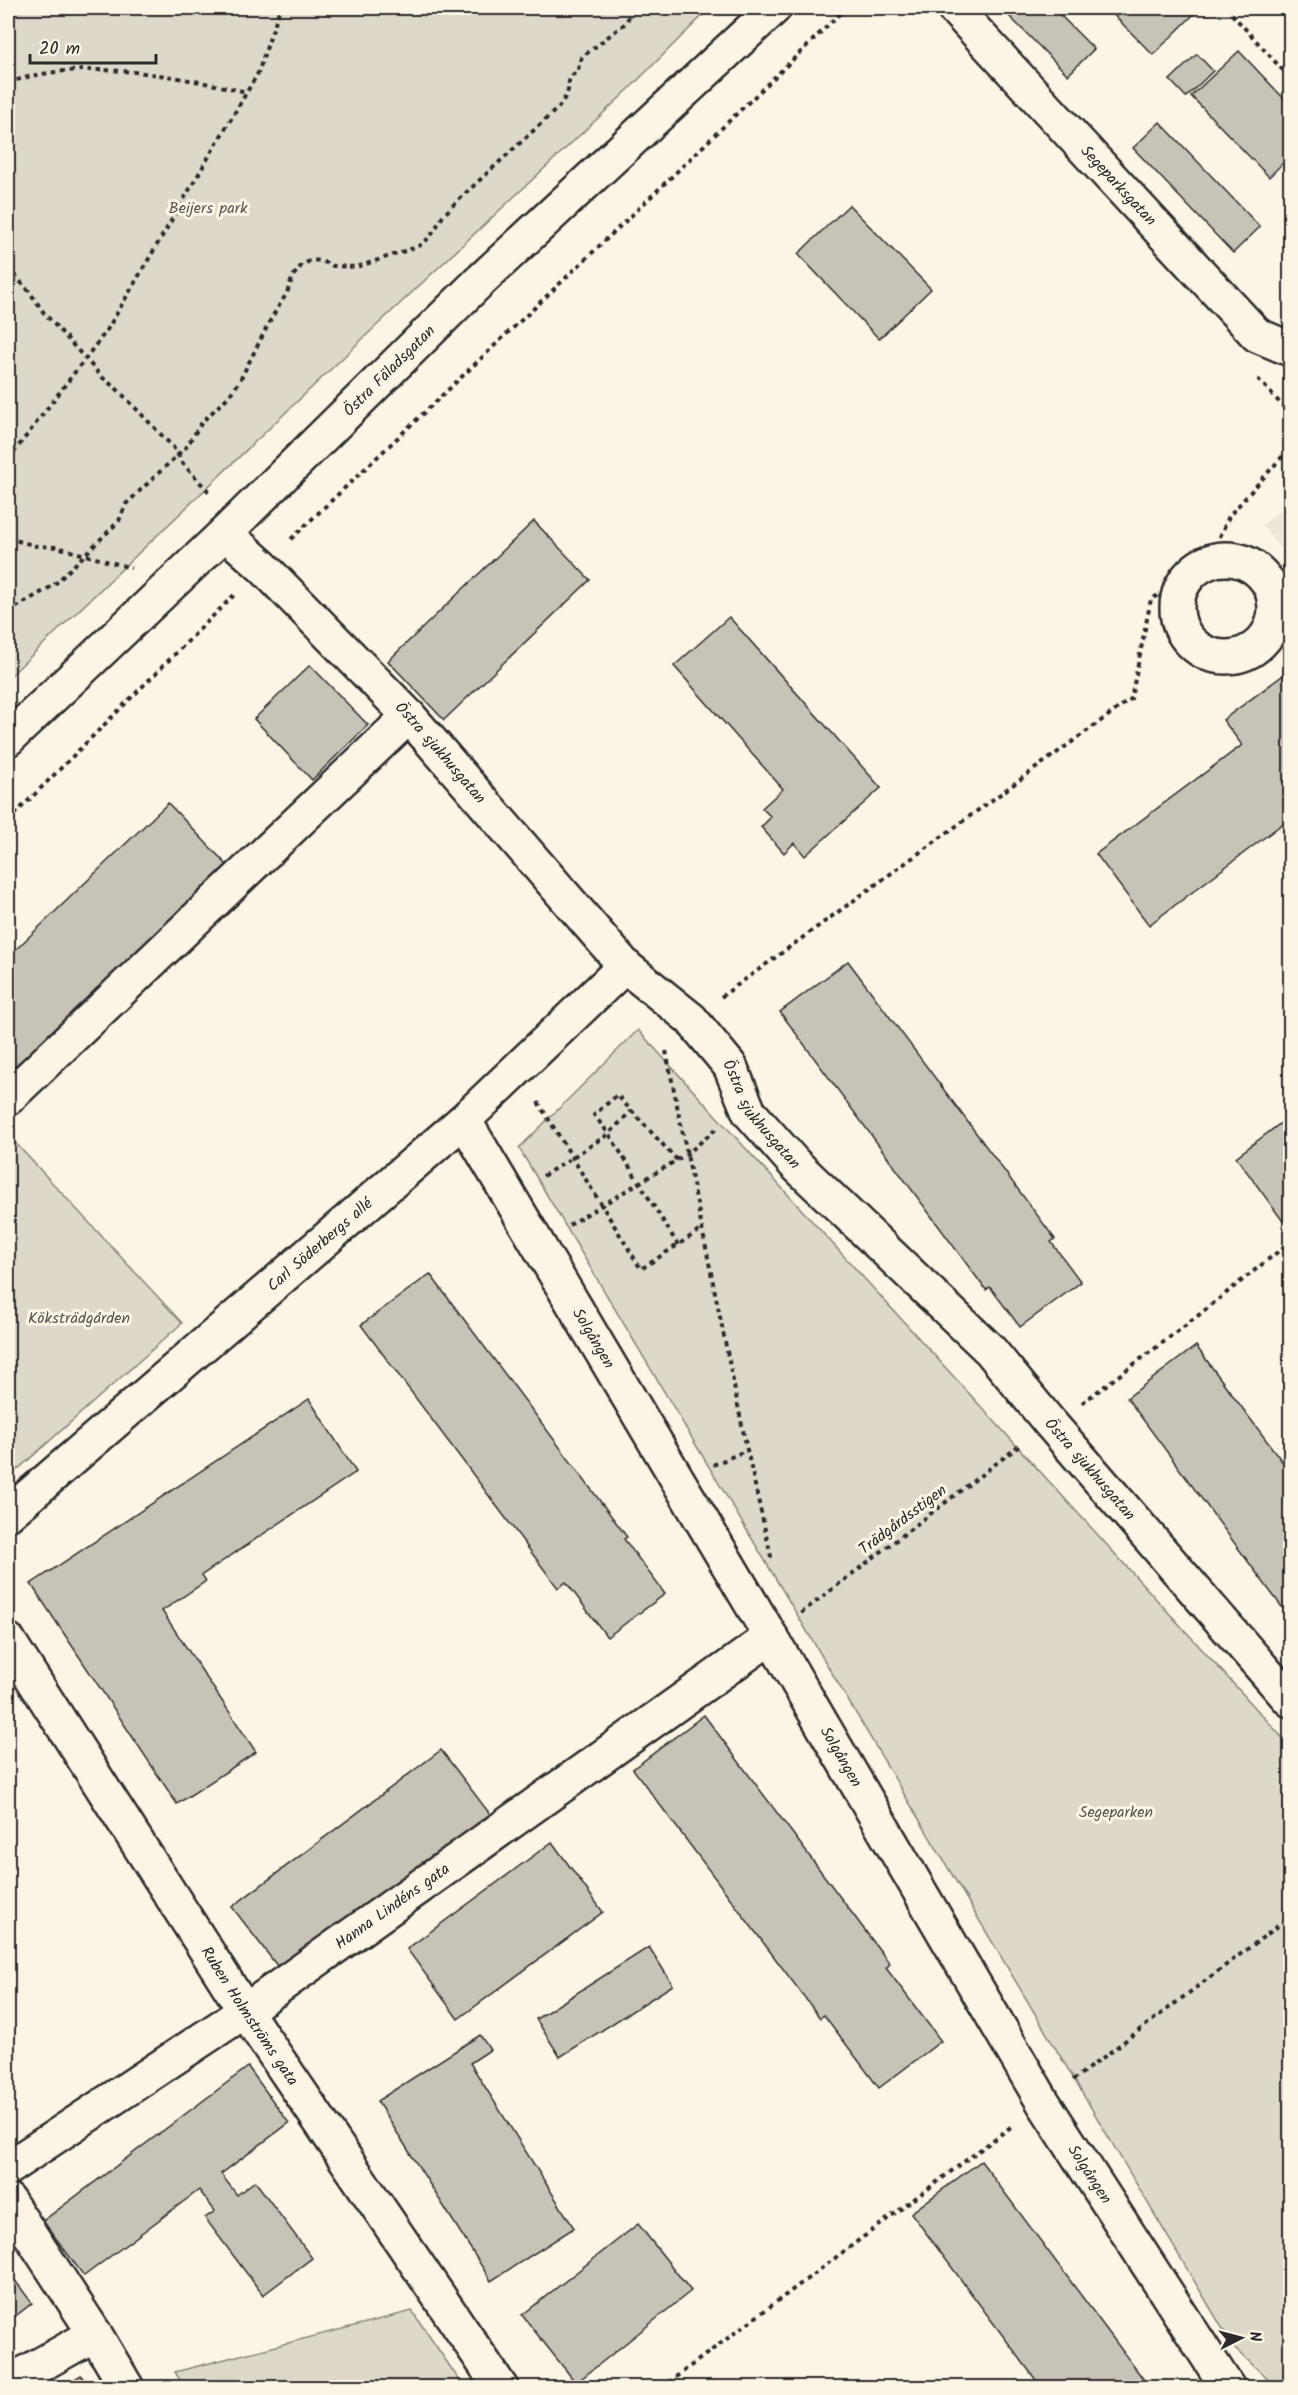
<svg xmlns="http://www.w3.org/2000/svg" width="1298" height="2395" font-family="Kalam,sans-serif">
	<rect width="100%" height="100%" fill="#fcf5e5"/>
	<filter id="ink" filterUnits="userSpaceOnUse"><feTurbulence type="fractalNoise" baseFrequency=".0167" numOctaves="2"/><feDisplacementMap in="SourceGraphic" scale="12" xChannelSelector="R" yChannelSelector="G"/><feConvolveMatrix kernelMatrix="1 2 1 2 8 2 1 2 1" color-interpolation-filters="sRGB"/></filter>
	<g filter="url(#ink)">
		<polygon fill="#ece6d7" points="1290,503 1290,562 1262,525"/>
		<g fill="#ded8ca" stroke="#84827a" stroke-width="1.5">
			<polygon points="8,8 710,8 628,90 374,328 8,678"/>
			<polygon points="638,1030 1290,1746 1290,2387 1276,2387 1233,2346 519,1148"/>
			<polygon points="8,1135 182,1323 8,1478"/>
			<polygon points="412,2311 464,2387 184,2387 175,2372"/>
		</g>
		<g fill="#c8c3b7" stroke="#2b2b2b" stroke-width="1.5">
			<polygon points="1001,8 1053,8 1094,49 1068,75"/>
			<polygon points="1107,8 1197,8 1199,9 1153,55"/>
			<polygon points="1239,51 1290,105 1290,156 1269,177 1191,96"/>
			<polygon points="1197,54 1213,71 1186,97 1170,80"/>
			<polygon points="1160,122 1260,227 1233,253 1133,148"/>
			<polygon points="849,205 931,289 879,339 798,254"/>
			<polygon points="534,521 590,580 444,720 388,661"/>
			<polygon points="729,617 881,788 805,856 794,843 784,853 761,827 771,817 762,808 783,789 674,666"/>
			<polygon points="310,665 368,725 312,780 254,719"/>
			<polygon points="1290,670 1290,818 1149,925 1096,854 1242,745 1223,720"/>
			<polygon points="168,803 228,866 8,1077 8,957"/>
			<polygon points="848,961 1055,1239 1051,1242 1081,1282 1020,1327 990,1287 986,1290 780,1012"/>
			<polygon points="1290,1116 1290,1220 1285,1224 1236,1157"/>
			<polygon points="430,1274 627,1537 624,1539 665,1594 607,1637 566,1582 558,1588 361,1325"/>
			<polygon points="1196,1346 1290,1472 1290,1618 1127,1398"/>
			<polygon points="309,1399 356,1472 202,1575 206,1581 162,1611 256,1752 177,1804 31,1584"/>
			<polygon points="704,1715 890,1964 886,1968 941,2041 879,2088 824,2015 820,2018 633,1769"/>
			<polygon points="441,1750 490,1814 281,1971 232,1907"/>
			<polygon points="552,1842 603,1912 458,2019 407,1949"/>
			<polygon points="649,1947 673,1985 560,2057 536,2019"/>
			<polygon points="480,2035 490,2050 470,2063 574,2228 491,2281 377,2101"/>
			<polygon points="248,2067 289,2123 221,2174 237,2195 255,2181 312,2258 263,2295 205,2218 215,2211 199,2190 84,2276 43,2221"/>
			<polygon points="981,2161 1150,2388 1042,2388 911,2213"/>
			<polygon points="638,2224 691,2291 576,2383 522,2315"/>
			<polygon points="8,2271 32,2303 8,2322"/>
			<polygon points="81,2375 88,2388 60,2388"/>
		</g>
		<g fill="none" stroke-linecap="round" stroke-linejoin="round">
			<g stroke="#2b2b2b" stroke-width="38">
				<g id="minor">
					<path id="s1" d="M954 8 1257 335 1290 349"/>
					<path id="s2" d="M225 533 263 567 409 716 625 966 691 1019 730 1066 749 1112 795 1164 990 1350 1050 1423 1290 1700"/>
					<circle cx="1226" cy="608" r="49"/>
					<path id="s3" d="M8 739 225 533 481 280 774 8"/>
					<polyline points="8,1098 409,716"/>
					<path id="s4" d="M464 1120 771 1637 1043 2102 1228 2388"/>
					<path id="s5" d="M8 1514 464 1120 625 966"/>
					<path id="s6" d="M8 1640 245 2011 501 2388"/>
					<path id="s7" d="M8 2168 245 2011 771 1637"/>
					<polyline points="8,2200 95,2334 127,2388"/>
					<polyline points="8,2383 95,2334"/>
				</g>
			</g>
			<g stroke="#2b2b2b" stroke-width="4" stroke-dasharray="4.5 4.5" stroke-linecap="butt">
				<polyline points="1233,8 1229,11 1290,78"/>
				<path d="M8 83C81 57 172 75 247 92"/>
				<polyline points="8,268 29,291 44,313 102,377 118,390 173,447 184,465 211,494"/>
				<polyline points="1258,379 1290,414"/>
				<polyline points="8,460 107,330 258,73 280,8"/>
				<polyline points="8,538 36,546 57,547 131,568"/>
				<polyline points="291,539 633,214 846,8"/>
				<polyline points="1209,562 1229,516 1290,448"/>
				<path d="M8 612 54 585 119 521 126 504 187 446 202 422 229 396 239 382 272 317 287 293 293 276 301 266 311 260 322 261 333 266 357 267 411 249 423 244 432 234 443 216 456 202 559 107C562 102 565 98 567 93 571 84 565 78 577 72L582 57 627 22 631 8"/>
				<polyline points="8,821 236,593"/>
				<polyline points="721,997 1131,699 1151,599 1185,582"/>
				<polyline points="666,1051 747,1450 772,1561"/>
				<polyline points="538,1102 641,1269 702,1229"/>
				<polyline points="677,1160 617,1095 594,1115 609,1134 678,1245"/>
				<polyline points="543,1176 609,1134 631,1111"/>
				<polyline points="569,1225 687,1154 716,1129"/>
				<polyline points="1082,1403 1185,1326 1290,1242"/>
				<polyline points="713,1465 747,1450"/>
				<polyline points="801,1613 1019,1446"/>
				<polyline points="1073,2080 1290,1917"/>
				<polyline points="661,2388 1012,2126"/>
			</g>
			<use href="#minor" stroke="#fcf5e5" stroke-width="33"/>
		</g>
	</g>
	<g text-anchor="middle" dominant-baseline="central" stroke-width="6" stroke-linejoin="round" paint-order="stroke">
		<g font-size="16" fill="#2b2b2b" stroke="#fcf5e5">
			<text stroke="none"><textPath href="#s1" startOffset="242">Segeparksgatan</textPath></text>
			<text stroke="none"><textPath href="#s3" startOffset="530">Östra Fäladsgatan</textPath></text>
			<text stroke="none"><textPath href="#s2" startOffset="308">Östra sjukhusgatan</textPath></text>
			<text stroke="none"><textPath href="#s2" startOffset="794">Östra sjukhusgatan</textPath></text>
			<text stroke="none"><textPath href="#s5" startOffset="412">Carl Söderbergs allé</textPath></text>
			<text stroke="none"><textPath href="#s4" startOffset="254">Solgången</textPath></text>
			<text stroke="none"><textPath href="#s2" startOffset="1280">Östra sjukhusgatan</textPath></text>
			<text transform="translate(903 1520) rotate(-37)">Trädgårdsstigen</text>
			<text stroke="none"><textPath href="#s4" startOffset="740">Solgången</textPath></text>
			<text stroke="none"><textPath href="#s7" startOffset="465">Hanna Lindéns gata</textPath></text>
			<text stroke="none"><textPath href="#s6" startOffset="447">Ruben Holmströms gata</textPath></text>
			<text stroke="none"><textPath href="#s4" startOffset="1226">Solgången</textPath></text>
		</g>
		<g font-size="16" fill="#585653" stroke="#fcf5e5">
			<text x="208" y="208">Beijers park</text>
			<text x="79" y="1318">Köksträdgården</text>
			<text x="1116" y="1812">Segeparken</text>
		</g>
	</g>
	<rect width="1298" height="2395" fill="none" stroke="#fcf5e5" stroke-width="30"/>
	<rect x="15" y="15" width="1268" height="2365" fill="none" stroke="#2b2b2b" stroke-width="2" filter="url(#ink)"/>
	<g transform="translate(1241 2338) rotate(84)" stroke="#fcf5e5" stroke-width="4.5" paint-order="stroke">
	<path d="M0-4.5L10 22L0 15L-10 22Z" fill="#2b2b2b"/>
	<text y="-9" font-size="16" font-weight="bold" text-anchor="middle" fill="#2b2b2b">N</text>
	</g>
	<path d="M30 54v9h126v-9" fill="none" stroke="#2b2b2b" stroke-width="3"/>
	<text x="39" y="54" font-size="18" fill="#2b2b2b" stroke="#fcf5e5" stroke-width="4.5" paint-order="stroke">20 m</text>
</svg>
